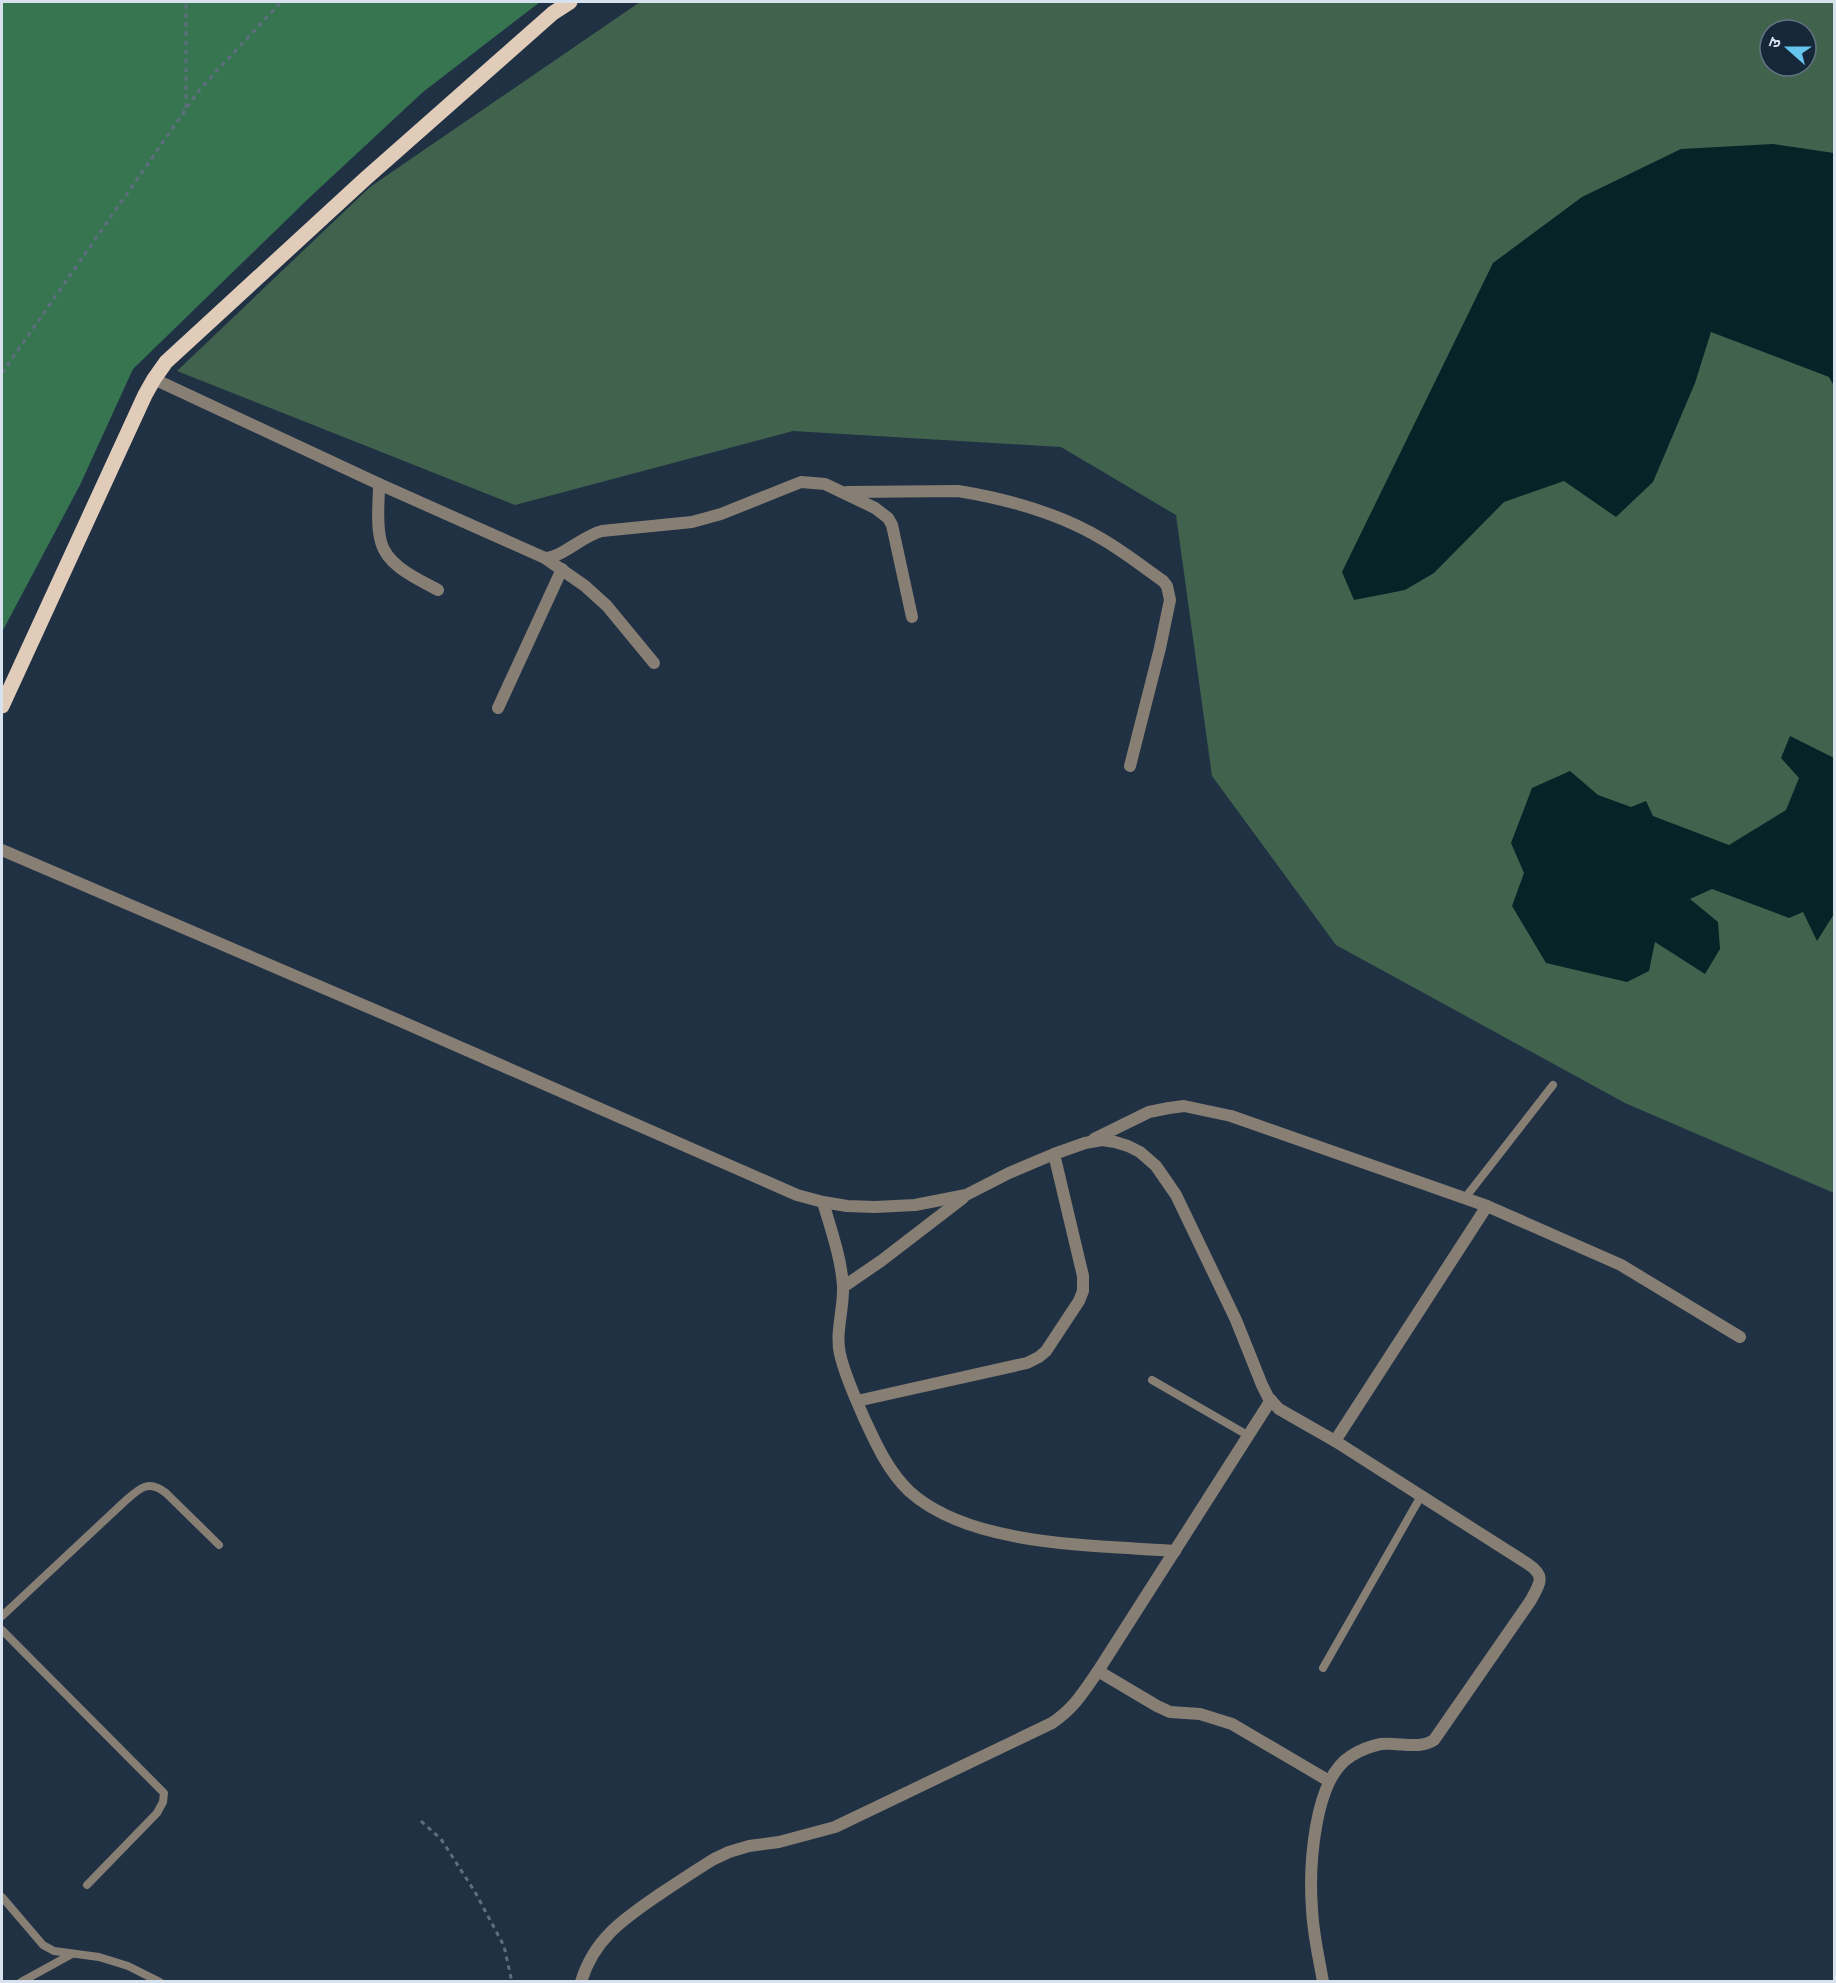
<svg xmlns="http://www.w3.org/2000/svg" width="1836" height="1983" font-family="'Alegreya Sans','Noto Sans Devanagari',sans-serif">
	<rect width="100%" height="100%" fill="#203144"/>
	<path fill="#41634e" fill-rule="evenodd" d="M640 2H1834V1193L1625 1103 1336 945 1212 776 1176 515 1061 447 793 431 515 505 177 371 370 187ZM1770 30H1806V66H1770Z"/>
	<polygon fill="#377551" points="2,2 540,2 423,92 309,198 133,369 80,485 2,632"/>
	<g fill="#062327">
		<polygon points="1773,144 1834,153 1834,386 1829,377 1711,332 1695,383 1653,482 1616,517 1564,481 1504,502 1434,573 1405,590 1354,600 1342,572 1493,263 1582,197 1681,149"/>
		<polygon points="1790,736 1834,758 1834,914 1817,941 1803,912 1789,918 1712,889 1690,899 1718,922 1720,949 1705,974 1655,942 1649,971 1627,982 1546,963 1512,906 1524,873 1511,843 1532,788 1570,771 1598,795 1631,807 1646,801 1653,816 1729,845 1786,810 1799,778 1781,758"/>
	</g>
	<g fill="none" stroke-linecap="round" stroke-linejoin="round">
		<g stroke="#5f6e7f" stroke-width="3" stroke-dasharray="4.5 4.5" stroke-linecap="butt">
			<polyline points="186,108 186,2"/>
			<polyline points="2,373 200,89 281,2"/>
			<polyline points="421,1821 441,1839 475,1892 504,1946 512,1982"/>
		</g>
		<g stroke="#877e74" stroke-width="8">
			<polyline points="1465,1198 1553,1085"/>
			<polyline points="1152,1380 1249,1436"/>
			<path d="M2 1616 123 1503C138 1490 147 1478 166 1493L219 1545"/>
			<polyline points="2,1630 164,1793 163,1802 157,1813 87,1885"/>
			<polyline points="1323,1668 1421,1496"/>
			<polyline points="2,1897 43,1945 54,1951 99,1957 128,1966 160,1982"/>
			<polyline points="21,1982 72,1954"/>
		</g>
		<g stroke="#877e74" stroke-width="12">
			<path d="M154 379 379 484 545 558C563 557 582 536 602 531L692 522 721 514 801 482 825 484 875 508 888 518 892 525 912 617"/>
			<path d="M379 484C379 503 376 524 381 542 387 566 418 579 438 590"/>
			<path d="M847 492 958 491C1007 499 1059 513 1102 539 1123 551 1143 567 1163 581L1167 586 1170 600 1160 648 1130 766"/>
			<polyline points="545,558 585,586 607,606 654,663"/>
			<polyline points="498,708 562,569"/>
			<path d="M2 850 398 1020 797 1195 823 1202 847 1206 875 1207 915 1205 966 1195 1009 1173 1054 1154 1085 1143 1102 1140 1115 1142 1128 1146 1140 1152 1156 1166 1176 1195 1236 1320 1262 1385 1268 1397 1279 1409 1335 1441 1528 1564C1546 1576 1540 1583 1531 1600L1434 1740C1419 1750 1399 1742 1381 1744 1371 1746 1360 1750 1351 1756 1313 1779 1309 1869 1312 1909 1313 1934 1319 1958 1323 1982"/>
			<polyline points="1094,1139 1149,1112 1169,1108 1184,1106 1231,1116 1487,1206 1621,1265 1740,1337"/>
			<path d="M823 1202C831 1230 841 1257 843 1286 844 1309 835 1332 840 1354 845 1376 855 1397 864 1418 876 1444 888 1471 909 1491 970 1547 1096 1545 1175 1551"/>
			<polyline points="843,1287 881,1261 963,1198"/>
			<polyline points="857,1401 1027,1363 1039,1357 1046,1351 1079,1301 1083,1291 1083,1276 1054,1154"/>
			<polyline points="1335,1441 1487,1206"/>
			<polyline points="1098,1671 1157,1706 1170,1712 1200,1714 1232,1724 1329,1781"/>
			<path d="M581 1982C594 1938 625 1918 660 1894 678 1882 696 1870 714 1859L729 1852 749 1846 779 1842 835 1827 1052 1723C1074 1708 1083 1693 1098 1671L1271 1400"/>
		</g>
		<polyline stroke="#e0ccb9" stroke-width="15" points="2,706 145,395 154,379 166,362 365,179 553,13 570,2"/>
	</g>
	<rect width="1836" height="1983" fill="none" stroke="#d8e2ef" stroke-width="6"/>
	<g transform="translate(1788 48) rotate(291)"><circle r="28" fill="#162739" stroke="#647282" stroke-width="1.5"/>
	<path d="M0-4.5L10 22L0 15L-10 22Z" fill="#65c5ee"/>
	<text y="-9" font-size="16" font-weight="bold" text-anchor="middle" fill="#d8e2ef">उ</text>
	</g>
</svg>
